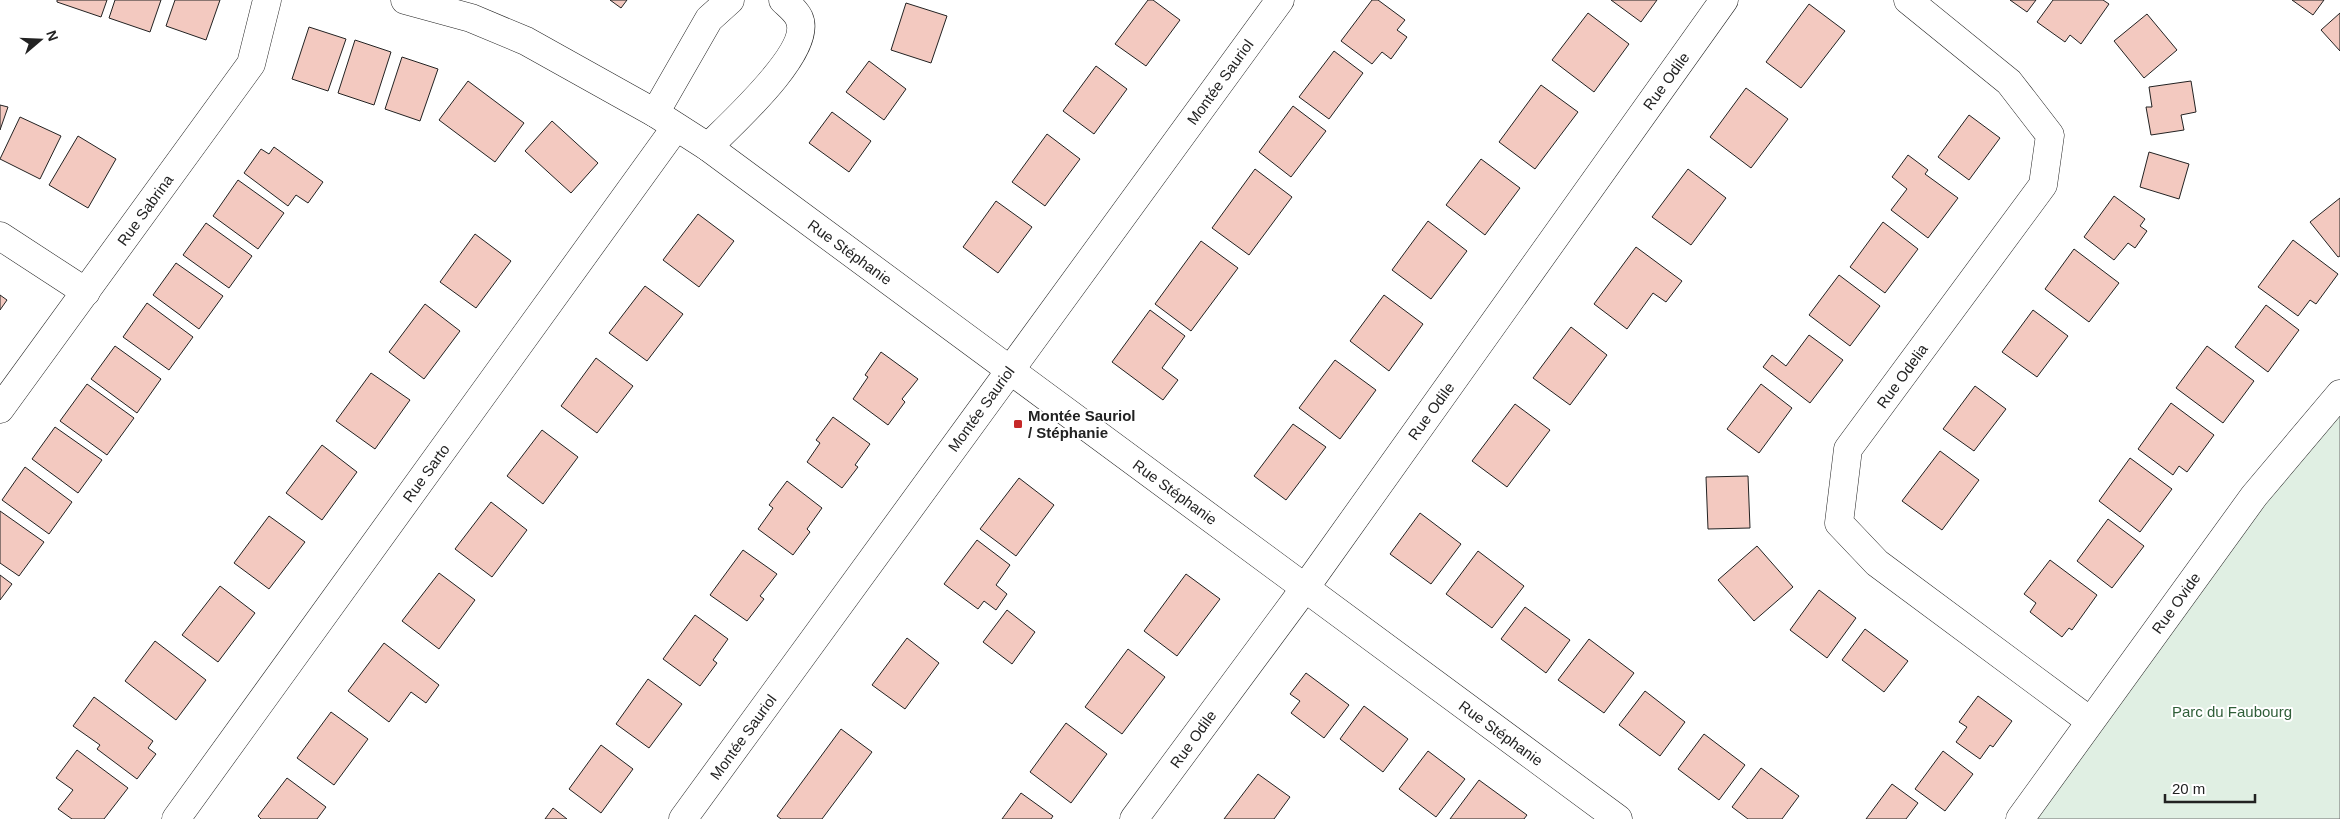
<svg xmlns="http://www.w3.org/2000/svg" width="2340" height="819" font-family="Helvetica,sans-serif">
	<rect width="100%" height="100%" fill="#fff"/>
	<polygon fill="#e0efe3" stroke="#6f6f6f" points="2340,394 2340,819 2020,819"/>
	<g fill="#f3c9c0" stroke="#222">
		<polygon points="57,0 107,0 101,17 57,2"/>
		<polygon points="115,0 161,0 150,32 109,18"/>
		<polygon points="175,0 220,0 206,40 166,26"/>
		<polygon points="610,0 627,0 621,8"/>
		<polygon points="1148,0 1153,0 1180,20 1146,66 1115,44"/>
		<polygon points="1372,0 1378,0 1405,20 1397,30 1407,37 1391,59 1382,52 1372,64 1341,41"/>
		<polygon points="1611,0 1657,0 1641,22"/>
		<polygon points="2010,0 2036,0 2027,12"/>
		<polygon points="2053,0 2103,0 2109,4 2081,44 2070,35 2065,42 2037,22"/>
		<polygon points="2292,0 2324,0 2313,15"/>
		<polygon points="906,3 947,16 931,63 891,50"/>
		<polygon points="1809,4 1845,31 1801,88 1766,62"/>
		<polygon points="1588,13 1629,44 1594,92 1552,60"/>
		<polygon points="2340,13 2340,51 2321,30"/>
		<polygon points="2147,14 2177,50 2144,78 2114,41"/>
		<polygon points="309,27 346,39 328,91 292,79"/>
		<polygon points="355,40 391,52 374,105 338,93"/>
		<polygon points="1334,51 1363,73 1329,119 1299,97"/>
		<polygon points="402,57 438,69 420,121 385,109"/>
		<polygon points="869,61 906,89 884,120 846,92"/>
		<polygon points="1096,66 1127,89 1094,134 1063,111"/>
		<polygon points="468,81 524,123 495,162 439,120"/>
		<polygon points="2191,81 2196,112 2181,115 2184,130 2151,135 2146,107 2152,107 2149,87"/>
		<polygon points="1541,85 1578,112 1535,169 1499,142"/>
		<polygon points="1746,88 1788,119 1751,168 1710,137"/>
		<polygon points="0,105 8,107 0,130"/>
		<polygon points="1293,106 1326,131 1291,177 1259,152"/>
		<polygon points="832,112 871,141 849,172 809,143"/>
		<polygon points="1969,115 2000,138 1969,180 1938,157"/>
		<polygon points="20,117 61,136 40,179 0,159"/>
		<polygon points="552,121 598,163 571,193 525,151"/>
		<polygon points="1047,134 1080,159 1045,206 1012,182"/>
		<polygon points="78,136 116,159 88,208 49,185"/>
		<polygon points="274,147 323,182 308,203 296,195 288,206 244,173 261,149 269,154"/>
		<polygon points="2149,152 2189,164 2179,199 2140,187"/>
		<polygon points="1908,155 1928,170 1925,174 1958,198 1928,238 1891,210 1907,189 1892,177"/>
		<polygon points="1481,159 1520,188 1485,235 1446,205"/>
		<polygon points="1255,169 1292,197 1249,255 1212,228"/>
		<polygon points="1688,169 1726,198 1691,245 1652,217"/>
		<polygon points="238,180 284,213 258,249 213,216"/>
		<polygon points="2114,196 2145,219 2140,226 2147,231 2135,248 2128,243 2114,260 2084,237"/>
		<polygon points="2340,198 2340,256 2338,257 2310,222"/>
		<polygon points="996,201 1032,227 998,273 963,247"/>
		<polygon points="698,214 734,241 699,287 663,260"/>
		<polygon points="1428,221 1467,251 1431,299 1392,270"/>
		<polygon points="1883,222 1918,249 1885,293 1850,267"/>
		<polygon points="206,223 252,256 229,288 183,255"/>
		<polygon points="475,234 511,261 476,308 440,282"/>
		<polygon points="2293,240 2338,274 2316,304 2310,300 2298,316 2258,287"/>
		<polygon points="1201,241 1238,268 1191,331 1155,304"/>
		<polygon points="1636,247 1682,281 1666,302 1653,293 1627,329 1594,304"/>
		<polygon points="2074,249 2119,283 2089,322 2045,289"/>
		<polygon points="176,263 223,296 199,329 153,295"/>
		<polygon points="1839,275 1880,306 1850,346 1809,315"/>
		<polygon points="645,286 683,314 647,361 609,333"/>
		<polygon points="0,295 7,300 0,310"/>
		<polygon points="1384,295 1423,324 1389,371 1350,341"/>
		<polygon points="147,303 193,337 169,370 123,337"/>
		<polygon points="425,304 460,331 424,379 389,352"/>
		<polygon points="2266,305 2299,330 2268,372 2235,347"/>
		<polygon points="1150,310 1185,336 1162,368 1178,380 1163,400 1112,362"/>
		<polygon points="2033,310 2068,336 2037,377 2002,352"/>
		<polygon points="1571,327 1607,355 1570,405 1533,378"/>
		<polygon points="1809,335 1843,360 1810,403 1763,367 1772,355 1786,366"/>
		<polygon points="115,346 161,379 137,413 91,379"/>
		<polygon points="2207,346 2254,381 2223,423 2176,388"/>
		<polygon points="881,352 918,379 902,399 905,402 888,425 853,399 868,377 865,375"/>
		<polygon points="596,358 633,386 597,433 561,406"/>
		<polygon points="1335,360 1376,390 1340,439 1299,408"/>
		<polygon points="371,373 410,400 375,449 336,421"/>
		<polygon points="87,384 134,418 107,455 60,421"/>
		<polygon points="1761,384 1792,408 1759,453 1727,429"/>
		<polygon points="1975,386 2006,409 1974,451 1943,429"/>
		<polygon points="2171,403 2214,435 2187,472 2179,466 2173,475 2138,449"/>
		<polygon points="1515,404 1550,430 1507,487 1472,461"/>
		<polygon points="833,417 870,444 855,465 858,467 842,488 807,462 820,443 816,440"/>
		<polygon points="1293,424 1326,447 1286,500 1254,476"/>
		<polygon points="55,427 102,460 78,493 32,459"/>
		<polygon points="542,430 578,457 543,504 507,476"/>
		<polygon points="322,445 357,472 322,520 286,493"/>
		<polygon points="1940,451 1979,480 1942,530 1902,501"/>
		<polygon points="2130,458 2172,489 2140,532 2099,501"/>
		<polygon points="25,467 72,502 49,534 2,500"/>
		<polygon points="1748,476 1750,528 1708,529 1706,477"/>
		<polygon points="1019,478 1054,505 1016,556 980,529"/>
		<polygon points="787,481 822,508 807,529 810,532 793,555 758,529 773,508 769,505"/>
		<polygon points="491,502 527,530 492,577 455,549"/>
		<polygon points="0,511 44,542 19,576 0,563"/>
		<polygon points="1420,513 1461,544 1431,584 1390,554"/>
		<polygon points="269,516 305,542 269,589 234,563"/>
		<polygon points="2108,519 2144,546 2112,588 2077,561"/>
		<polygon points="977,540 1010,565 996,585 1007,594 996,610 984,601 978,609 944,584"/>
		<polygon points="1757,546 1793,587 1754,621 1718,580"/>
		<polygon points="743,550 777,574 760,596 764,599 747,621 710,595"/>
		<polygon points="1478,551 1524,586 1492,628 1446,594"/>
		<polygon points="2050,560 2097,595 2072,630 2069,628 2062,637 2030,612 2036,603 2024,594"/>
		<polygon points="439,573 475,600 439,649 402,621"/>
		<polygon points="1186,574 1220,599 1177,656 1144,631"/>
		<polygon points="0,575 12,584 0,600"/>
		<polygon points="220,586 255,613 218,662 182,635"/>
		<polygon points="1819,590 1856,618 1827,658 1790,630"/>
		<polygon points="1525,607 1570,640 1546,673 1501,639"/>
		<polygon points="1007,610 1035,632 1012,664 983,642"/>
		<polygon points="695,615 728,639 713,660 717,663 700,686 663,659"/>
		<polygon points="1865,629 1908,661 1884,692 1842,660"/>
		<polygon points="907,638 939,663 905,709 872,685"/>
		<polygon points="1589,639 1634,673 1604,713 1558,680"/>
		<polygon points="155,641 206,680 176,720 125,681"/>
		<polygon points="384,643 439,685 426,703 411,692 389,722 348,691"/>
		<polygon points="1128,649 1165,677 1122,734 1085,707"/>
		<polygon points="1306,673 1349,705 1324,738 1291,713 1300,701 1290,694"/>
		<polygon points="648,679 682,704 649,748 616,724"/>
		<polygon points="1645,691 1685,722 1660,756 1619,725"/>
		<polygon points="1978,696 2012,721 1993,747 1990,745 1980,759 1956,742 1967,727 1959,722"/>
		<polygon points="94,697 153,741 148,748 156,754 137,779 97,749 100,745 73,726"/>
		<polygon points="1364,706 1408,739 1383,772 1340,739"/>
		<polygon points="331,712 368,739 334,785 297,758"/>
		<polygon points="1066,723 1107,754 1071,803 1030,772"/>
		<polygon points="841,729 872,752 822,819 781,819 777,816"/>
		<polygon points="1704,734 1745,765 1719,800 1678,769"/>
		<polygon points="601,745 633,769 601,813 569,789"/>
		<polygon points="77,750 128,788 104,819 72,819 58,809 73,790 56,778"/>
		<polygon points="1428,751 1465,779 1436,817 1399,789"/>
		<polygon points="1943,751 1973,774 1945,811 1915,789"/>
		<polygon points="1761,768 1799,796 1782,819 1748,819 1732,807"/>
		<polygon points="1258,774 1290,797 1274,819 1224,819"/>
		<polygon points="287,778 326,807 317,819 261,819 258,816"/>
		<polygon points="1479,780 1527,815 1524,819 1450,819"/>
		<polygon points="1892,784 1918,803 1906,819 1866,819"/>
		<polygon points="1021,793 1053,816 1051,819 1002,819"/>
		<polygon points="553,808 567,819 545,819"/>
	</g>
	<g fill="none" stroke-linecap="round" stroke-linejoin="round">
		<g stroke="#222" stroke-width="29">
			<g id="minor">
				<polyline points="405,0 471,18 526,41 655,113 708,147 1618,819"/>
				<polyline points="1908,0 2009,82 2050,135 2043,185 1848,449 1839,523 1877,563 2090,721"/>
				<polyline points="655,113 709,19 730,0"/>
				<path d="M708 147C730 125 814 50 799 18 796 11 788 5 783 0"/>
				<polyline points="0,236 86,292"/>
				<polyline points="0,409 251,64 267,0"/>
				<polyline points="176,819 676,127"/>
				<polyline points="683,819 1280,0"/>
				<polyline points="1134,819 1305,588 1724,0"/>
				<polyline points="2020,819 2254,496 2340,394"/>
			</g>
		</g>
		<use href="#minor" stroke="#fff" stroke-width="28"/>
	</g>
	<rect fill="#c62828" stroke="#fff" stroke-width="2" x="1013" y="419" width="10" height="10" rx="2.5"/>
	<g text-anchor="middle" dominant-baseline="central" stroke-width="4" stroke-linejoin="round" paint-order="stroke">
		<g font-size="15" fill="#222" stroke="#fff">
			<text transform="translate(1666 81) rotate(-54)">Rue Odile</text>
			<text transform="translate(1220 82) rotate(-54)">Montée Sauriol</text>
			<text transform="translate(145 210) rotate(-54)">Rue Sabrina</text>
			<text transform="translate(850 252) rotate(36)">Rue Stéphanie</text>
			<text transform="translate(1902 376) rotate(-54)">Rue Odelia</text>
			<text transform="translate(981 409) rotate(-54)">Montée Sauriol</text>
			<text transform="translate(1431 411) rotate(-54)">Rue Odile</text>
			<text transform="translate(426 473) rotate(-54)">Rue Sarto</text>
			<text transform="translate(1175 492) rotate(36)">Rue Stéphanie</text>
			<text transform="translate(2176 603) rotate(-54)">Rue Ovide</text>
			<text transform="translate(1501 733) rotate(36)">Rue Stéphanie</text>
			<text transform="translate(743 737) rotate(-54)">Montée Sauriol</text>
			<text transform="translate(1193 739) rotate(-54)">Rue Odile</text>
		</g>
		<g font-size="15" font-weight="bold" fill="#222" stroke="#fff" text-anchor="start">
			<text x="1028" y="415">Montée Sauriol<tspan x="1028" dy="17">/ Stéphanie</tspan></text>
		</g>
		<g font-size="15" fill="#2f5e38" stroke="#fff">
			<text x="2232" y="711">Parc du Faubourg</text>
		</g>
	</g>
	<g transform="translate(40 40) rotate(71)" stroke="#ffffff" stroke-width="4" paint-order="stroke">
	<path d="M0-4L9 19L0 12L-9 19Z" fill="#222222"/>
	<text y="-8" font-size="14" font-weight="bold" text-anchor="middle" fill="#222222">N</text>
	</g>
	<path d="M2165 794v8h90v-8" fill="none" stroke="#222222" stroke-width="2.5"/>
	<text x="2172" y="794" font-size="15" fill="#222222" stroke="#ffffff" stroke-width="4" paint-order="stroke">20 m</text>
</svg>
